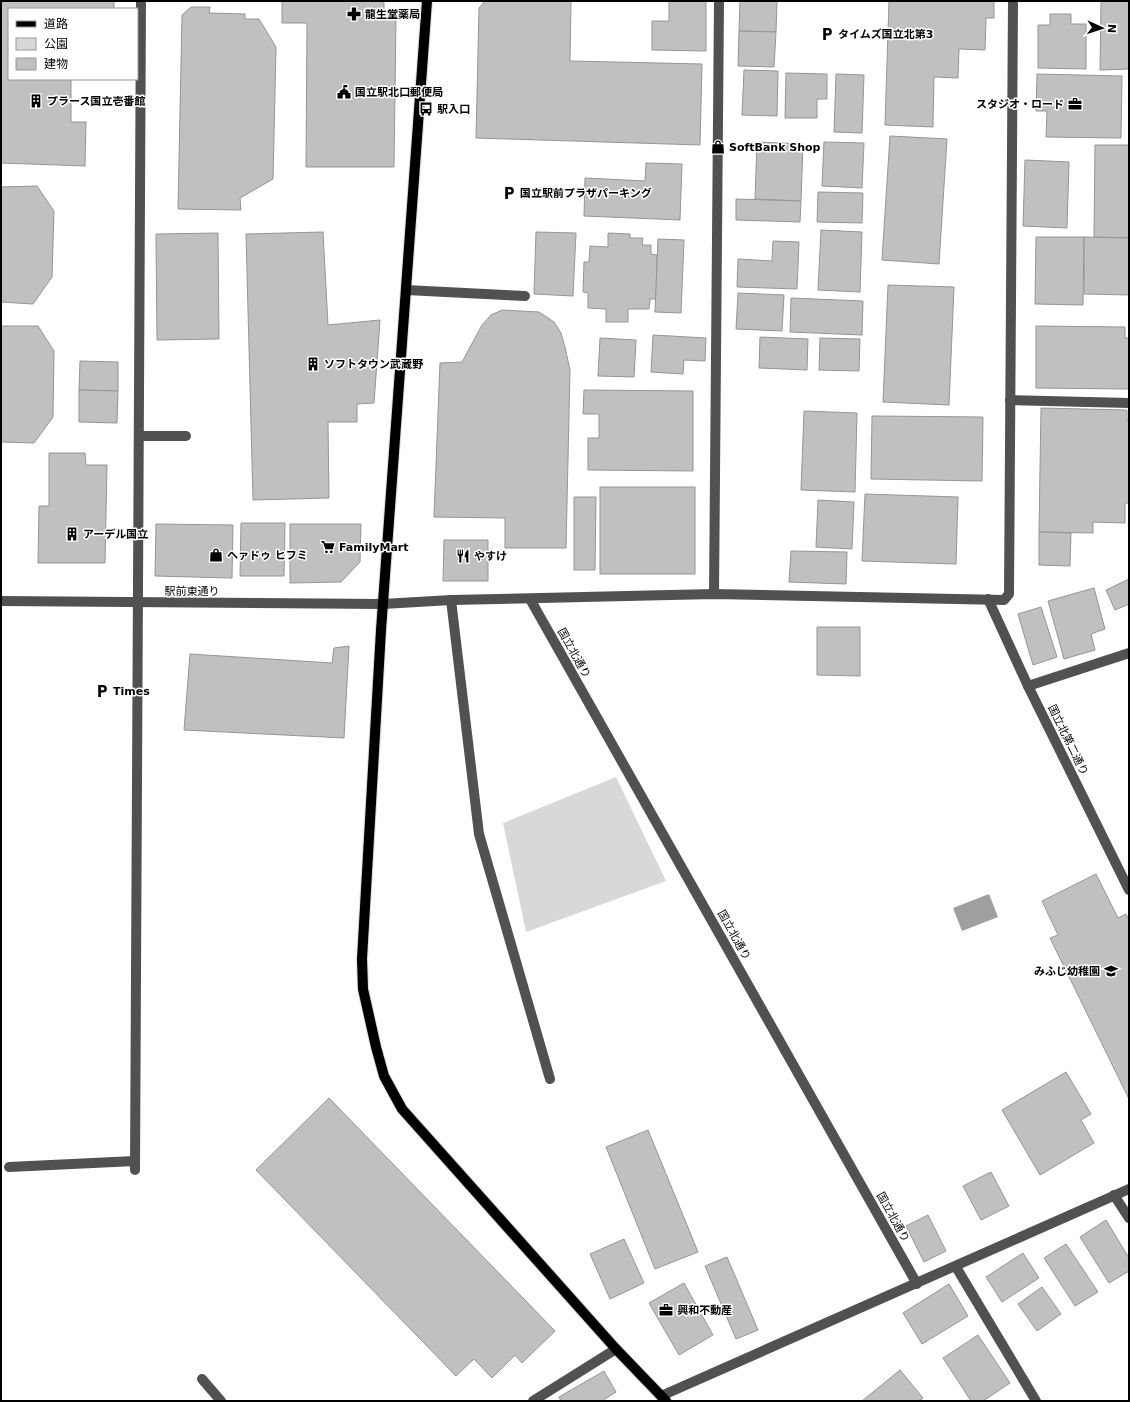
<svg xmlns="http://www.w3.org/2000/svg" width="1130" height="1402" font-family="'DejaVu Sans','Noto Sans JP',sans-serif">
	<rect width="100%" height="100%" fill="#fff"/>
	<polygon fill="#d8d8d8" points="616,777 666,881 526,932 503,823"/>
	<polygon fill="#9f9f9f" points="989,894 998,917 962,931 953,908"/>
	<g fill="#c0c0c0" stroke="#959595">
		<polygon points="1,1 114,1 114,9 9,9 9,79 114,79 71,79 71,122 86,122 85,166 1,163"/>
		<polygon points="282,1 384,1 384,14 396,14 394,167 306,167 307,23 282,23"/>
		<polygon points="485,1 571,1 570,61 702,64 700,145 476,138 479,8"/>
		<polygon points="669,1 706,1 706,51 652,50 652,21 669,21"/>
		<polygon points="740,1 777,1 776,32 739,31"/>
		<polygon points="889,1 994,1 994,18 986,18 985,50 959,49 958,78 934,77 933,127 885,125"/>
		<polygon points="1101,1 1129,1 1129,69 1100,70"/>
		<polygon points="191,7 210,7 209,13 245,14 245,19 259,19 276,47 273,179 240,198 241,210 178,209 182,15"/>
		<polygon points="1050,14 1071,14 1071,24 1086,24 1086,69 1038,68 1038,25 1050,25"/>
		<polygon points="739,31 776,32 774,67 738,66"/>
		<polygon points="744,70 778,71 777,116 742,115"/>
		<polygon points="786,73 827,74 827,99 817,99 817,118 785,118"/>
		<polygon points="836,74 864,75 862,133 834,132"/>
		<polygon points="1037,74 1122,76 1121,138 1046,137 1047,111 1036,111"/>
		<polygon points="890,136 947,139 939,264 882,260"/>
		<polygon points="757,142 803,144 801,201 755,199"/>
		<polygon points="824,142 864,143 862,188 822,186"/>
		<polygon points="1095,145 1129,145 1129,238 1094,237"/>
		<polygon points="1025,160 1069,162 1067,228 1023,226"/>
		<polygon points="646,163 682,164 680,220 584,216 585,178 645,181"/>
		<polygon points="37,186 54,211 52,277 33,304 1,302 1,187"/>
		<polygon points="818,192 863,193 862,223 817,222"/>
		<polygon points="736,199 801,201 800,222 736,220"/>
		<polygon points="821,230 862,232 860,292 818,290"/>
		<polygon points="323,232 328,325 380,320 374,403 357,404 357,422 328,422 329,498 253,500 246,234"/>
		<polygon points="536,232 576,233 573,296 534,294"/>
		<polygon points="218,233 219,339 157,340 156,234"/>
		<polygon points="608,233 630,234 630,238 643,238 642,245 651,245 651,254 657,255 656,299 650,299 649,309 628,309 628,322 606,322 606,309 588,308 588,293 583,292 584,262 589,262 590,246 608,247"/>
		<polygon points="1036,237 1084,237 1083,305 1035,304"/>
		<polygon points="1084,237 1129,238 1129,295 1084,294"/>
		<polygon points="658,239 684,240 681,313 655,312"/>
		<polygon points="773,241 799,242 797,289 737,287 738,259 772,261"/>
		<polygon points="888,285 954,287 949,405 883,402"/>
		<polygon points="738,293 784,295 782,331 736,329"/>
		<polygon points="791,298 863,301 862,335 790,332"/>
		<polygon points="502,310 539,312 554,322 561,333 565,347 570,370 566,548 505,548 505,518 434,517 440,363 462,362 482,325 491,315"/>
		<polygon points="1,326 38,326 54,351 53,417 34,443 1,442"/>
		<polygon points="1036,326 1125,327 1125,338 1129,338 1129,389 1036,388"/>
		<polygon points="653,335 706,338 705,361 684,360 683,374 651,372"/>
		<polygon points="760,337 808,339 807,370 759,368"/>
		<polygon points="600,338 636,340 634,377 598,376"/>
		<polygon points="820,338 860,339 859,371 819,370"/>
		<polygon points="80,361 118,362 118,391 79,390"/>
		<polygon points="79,390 118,391 117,423 79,422"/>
		<polygon points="584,390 693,391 693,471 588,470 588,438 599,438 599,414 583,414"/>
		<polygon points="1041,408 1127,410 1127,420 1129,420 1129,503 1125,503 1125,523 1093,522 1093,533 1039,532"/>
		<polygon points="804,411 857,413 855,492 801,490"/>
		<polygon points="872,416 983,417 982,481 871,479"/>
		<polygon points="49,453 85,453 86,465 107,465 105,563 38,563 39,506 49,506"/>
		<rect x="600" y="487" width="95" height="87"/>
		<polygon points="865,494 958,497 956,564 862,561"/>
		<polygon points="574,497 596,497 595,570 574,570"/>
		<polygon points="818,500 854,502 852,549 816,547"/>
		<polygon points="241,523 285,523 284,576 240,576"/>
		<polygon points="156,524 233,525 232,578 155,576"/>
		<polygon points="290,524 361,524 360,562 341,582 290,583"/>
		<polygon points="1039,532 1071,533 1070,566 1039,565"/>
		<polygon points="444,540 488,540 488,581 443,581"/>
		<polygon points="791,551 847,552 846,584 789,582"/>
		<polygon points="1129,579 1129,604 1115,610 1106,590"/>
		<polygon points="1094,588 1105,629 1091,634 1095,650 1064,659 1048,601"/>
		<polygon points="1041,607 1057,657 1033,665 1018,614"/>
		<polygon points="817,627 860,627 860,676 817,675"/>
		<polygon points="349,646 344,738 184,730 190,654 332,663 334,648"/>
		<polygon points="1096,874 1118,918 1126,914 1129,920 1129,1099 1050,938 1058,935 1042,901"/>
		<polygon points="1066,1072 1091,1114 1081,1120 1094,1143 1040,1175 1002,1110"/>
		<polygon points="329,1098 555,1331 522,1363 515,1355 492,1378 474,1359 456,1376 256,1170"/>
		<polygon points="648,1130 698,1252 655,1269 606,1147"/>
		<polygon points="991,1172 1009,1206 981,1220 963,1186"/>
		<polygon points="928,1215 946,1251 924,1262 906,1226"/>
		<polygon points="1106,1220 1129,1258 1129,1271 1109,1283 1080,1237"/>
		<polygon points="624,1239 644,1283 610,1299 590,1254"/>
		<polygon points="1066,1244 1098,1292 1075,1306 1044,1258"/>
		<polygon points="1023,1253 1039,1278 1002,1302 986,1277"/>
		<polygon points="727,1257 758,1330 736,1339 705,1266"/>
		<polygon points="684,1283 713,1335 679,1355 649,1303"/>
		<polygon points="949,1284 968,1316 922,1344 903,1313"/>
		<polygon points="1042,1287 1061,1314 1037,1331 1018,1304"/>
		<polygon points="978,1335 1010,1383 983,1401 971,1401 943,1358"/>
		<polygon points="900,1370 923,1398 919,1401 862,1401"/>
		<polygon points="604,1371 616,1392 602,1401 561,1401 559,1397"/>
	</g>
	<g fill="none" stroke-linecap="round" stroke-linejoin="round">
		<g stroke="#dbdbdb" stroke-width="12">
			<polyline id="major" points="427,1 381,630 362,959 363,989 376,1047 384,1076 402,1109 616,1349 666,1401"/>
		</g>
		<g stroke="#515151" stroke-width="10">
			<polyline points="406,290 525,296"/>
			<polyline points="1010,400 1129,403"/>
			<polyline points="139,436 186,436"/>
			<polyline points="714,594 719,1"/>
			<polyline points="530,599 917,1284"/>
			<polyline points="988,599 1028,686 1129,890"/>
			<polyline points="451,600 479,834 550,1079"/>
			<polyline points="1,601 383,604 451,600 714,594 1004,600 1009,594 1013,1"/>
			<polyline points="1028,686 1129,653"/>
			<polyline points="9,1167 135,1161"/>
			<polyline points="135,1170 141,1"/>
			<polyline points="1114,1195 1129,1218"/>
			<polyline points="956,1267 1036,1401"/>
			<polyline points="202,1379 221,1401"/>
			<polyline points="661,1396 1129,1189"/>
			<polyline points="533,1401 616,1349"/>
		</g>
		<use href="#major" stroke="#000" stroke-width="10"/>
	</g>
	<defs>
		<g id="pharmacy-bare" transform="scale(1.08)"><path d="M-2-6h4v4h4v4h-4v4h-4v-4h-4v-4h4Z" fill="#000" stroke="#fff" stroke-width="2.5" paint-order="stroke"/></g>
		<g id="parking-bare" transform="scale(1.08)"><path d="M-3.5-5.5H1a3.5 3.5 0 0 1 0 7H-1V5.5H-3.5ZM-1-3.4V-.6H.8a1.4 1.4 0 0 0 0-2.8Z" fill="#000" stroke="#fff" stroke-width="2.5" paint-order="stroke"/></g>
		<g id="civic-bare" transform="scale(1.08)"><path d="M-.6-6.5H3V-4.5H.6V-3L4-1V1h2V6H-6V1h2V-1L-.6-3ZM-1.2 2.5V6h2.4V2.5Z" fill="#000" stroke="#fff" stroke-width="2.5" paint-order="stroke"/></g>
		<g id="building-bare" transform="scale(1.08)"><path d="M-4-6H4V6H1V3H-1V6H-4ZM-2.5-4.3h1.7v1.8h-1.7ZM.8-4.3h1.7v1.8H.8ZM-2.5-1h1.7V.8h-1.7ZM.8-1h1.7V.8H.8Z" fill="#000" stroke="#fff" stroke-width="2.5" paint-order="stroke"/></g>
		<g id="office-bare" transform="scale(1.08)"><path d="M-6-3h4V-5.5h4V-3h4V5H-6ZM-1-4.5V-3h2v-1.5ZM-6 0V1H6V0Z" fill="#000" stroke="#fff" stroke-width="2.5" paint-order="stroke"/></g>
		<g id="bus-bare" transform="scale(1.08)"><path d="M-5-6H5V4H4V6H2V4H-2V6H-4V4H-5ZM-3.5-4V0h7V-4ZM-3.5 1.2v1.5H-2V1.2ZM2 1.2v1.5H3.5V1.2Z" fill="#000" stroke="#fff" stroke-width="2.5" paint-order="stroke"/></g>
		<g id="shop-bare" transform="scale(1.08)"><path d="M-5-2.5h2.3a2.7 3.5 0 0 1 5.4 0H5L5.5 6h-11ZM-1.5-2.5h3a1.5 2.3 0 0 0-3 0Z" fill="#000" stroke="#fff" stroke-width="2.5" paint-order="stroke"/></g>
		<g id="supermarket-bare" transform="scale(1.08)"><path d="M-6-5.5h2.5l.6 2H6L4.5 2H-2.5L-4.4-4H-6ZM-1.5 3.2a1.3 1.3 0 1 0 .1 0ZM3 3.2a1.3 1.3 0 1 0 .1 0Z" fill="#000" stroke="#fff" stroke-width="2.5" paint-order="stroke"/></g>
		<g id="restaurant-bare" transform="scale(1.08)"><path d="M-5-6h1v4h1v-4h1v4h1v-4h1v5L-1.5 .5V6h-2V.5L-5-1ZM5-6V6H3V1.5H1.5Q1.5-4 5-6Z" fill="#000" stroke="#fff" stroke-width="2.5" paint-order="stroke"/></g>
		<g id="school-bare" transform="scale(1.08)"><path d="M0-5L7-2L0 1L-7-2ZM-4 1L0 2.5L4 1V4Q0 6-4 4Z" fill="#000" stroke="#fff" stroke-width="2.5" paint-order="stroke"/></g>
	</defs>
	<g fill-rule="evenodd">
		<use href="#pharmacy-bare" x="354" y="14"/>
		<use href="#parking-bare" x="827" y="34"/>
		<use href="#civic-bare" x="344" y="92"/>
		<use href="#building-bare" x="36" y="101"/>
		<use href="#office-bare" x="1075" y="104"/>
		<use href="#bus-bare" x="426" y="109"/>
		<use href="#shop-bare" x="718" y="147"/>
		<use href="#parking-bare" x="509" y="193"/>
		<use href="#building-bare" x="313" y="364"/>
		<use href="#building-bare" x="72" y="534"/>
		<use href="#supermarket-bare" x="328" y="547"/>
		<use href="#shop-bare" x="216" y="555"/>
		<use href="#restaurant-bare" x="463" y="556"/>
		<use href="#parking-bare" x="102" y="691"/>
		<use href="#school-bare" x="1111" y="971"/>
		<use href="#office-bare" x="666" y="1310"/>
	</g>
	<g text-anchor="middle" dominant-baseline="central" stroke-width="3" stroke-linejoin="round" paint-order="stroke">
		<g font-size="11" font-weight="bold" fill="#000" stroke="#fff" text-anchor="start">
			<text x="365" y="14">龍生堂薬局</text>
			<text x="838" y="34">タイムズ国立北第3</text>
			<text x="355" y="92">国立駅北口郵便局</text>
			<text x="47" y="101">プラース国立壱番館</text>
			<text x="1064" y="104" text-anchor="end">スタジオ・ロード</text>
			<text x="437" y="109">駅入口</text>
			<text x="729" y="147">SoftBank Shop</text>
			<text x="520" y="193">国立駅前プラザパーキング</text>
			<text x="324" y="364">ソフトタウン武蔵野</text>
			<text x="83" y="534">アーデル国立</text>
			<text x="339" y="547">FamilyMart</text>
			<text x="227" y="555">ヘァドゥ ヒフミ</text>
			<text x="474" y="556">やすけ</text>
			<text x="113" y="691">Times</text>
			<text x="1100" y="971" text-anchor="end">みふじ幼稚園</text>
			<text x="677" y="1310">興和不動産</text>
		</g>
		<g font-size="11" fill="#000" stroke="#fff">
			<text x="192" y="591">駅前東通り</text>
			<text transform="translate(574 653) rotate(61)">国立北通り</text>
			<text transform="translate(1068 740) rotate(64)">国立北第二通り</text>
			<text transform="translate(734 935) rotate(61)">国立北通り</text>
			<text transform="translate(893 1217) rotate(61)">国立北通り</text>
		</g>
	</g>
	<rect width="1130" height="1402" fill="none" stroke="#000000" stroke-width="4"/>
	<rect x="8" y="8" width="130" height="72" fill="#ffffff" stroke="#999999"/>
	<rect x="16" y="21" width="20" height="6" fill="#000000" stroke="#999999"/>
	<text x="44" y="28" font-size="12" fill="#000000">道路</text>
	<rect x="16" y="38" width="20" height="12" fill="#d8d8d8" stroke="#999999"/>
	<text x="44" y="48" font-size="12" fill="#000000">公園</text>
	<rect x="16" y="58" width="20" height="12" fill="#c0c0c0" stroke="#999999"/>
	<text x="44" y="68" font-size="12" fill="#000000">建物</text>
	<g transform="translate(1102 28) rotate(93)" stroke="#ffffff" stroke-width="3" paint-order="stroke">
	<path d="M0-3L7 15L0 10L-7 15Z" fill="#000000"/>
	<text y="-6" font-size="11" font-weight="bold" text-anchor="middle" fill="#000000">N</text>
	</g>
</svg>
